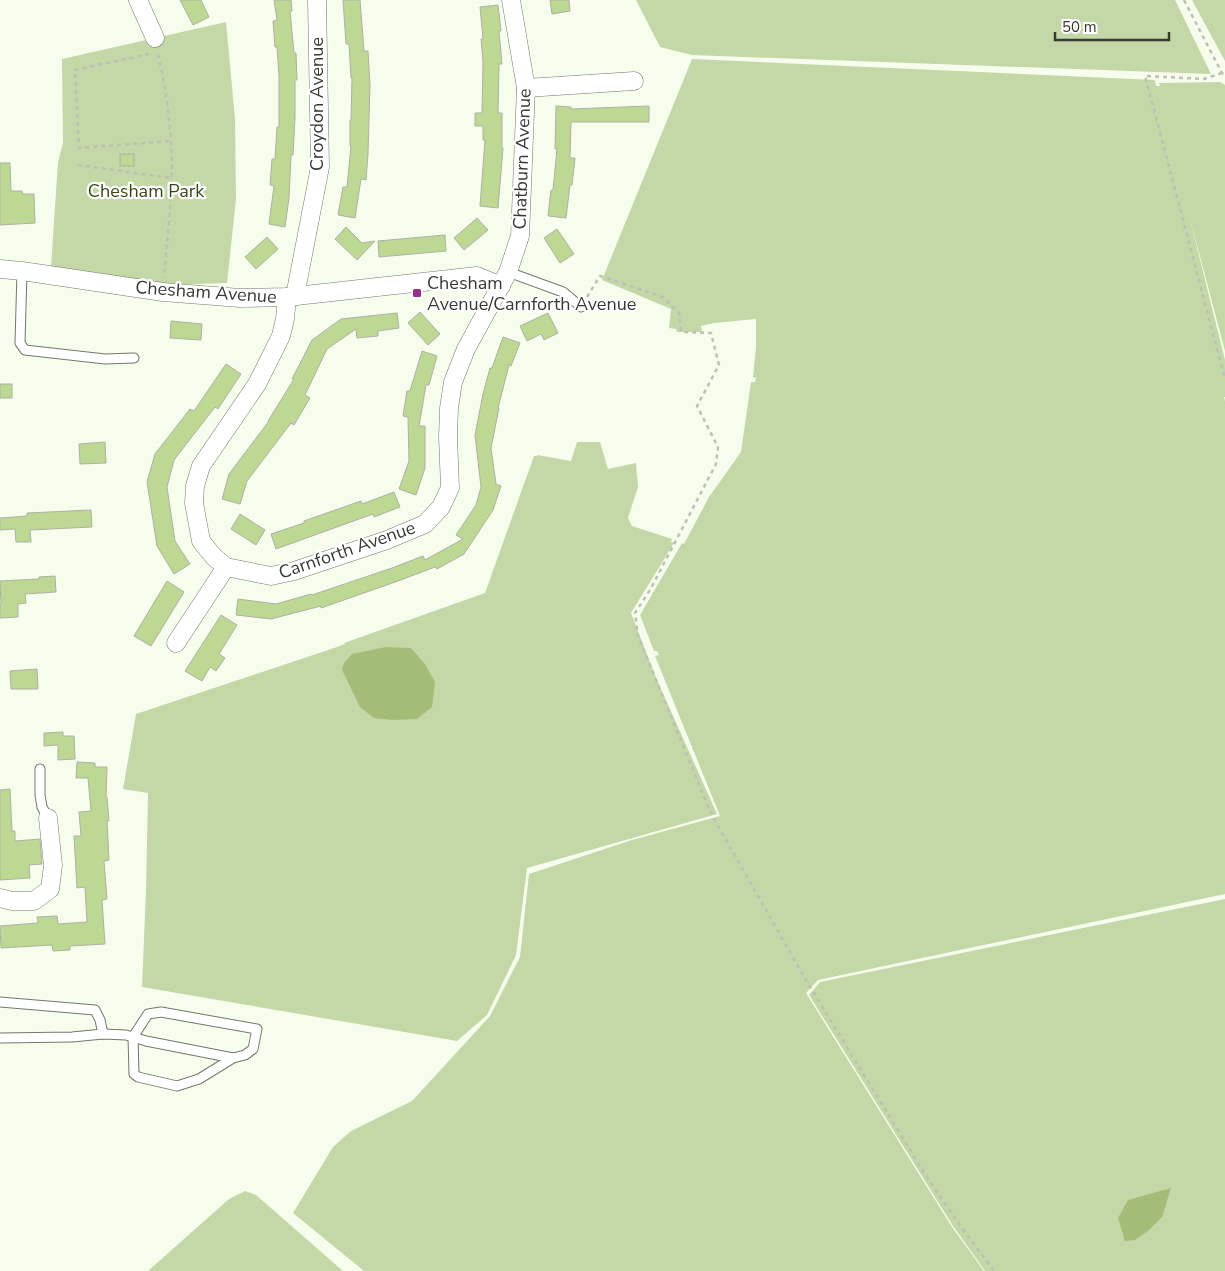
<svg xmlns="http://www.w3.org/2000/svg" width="1225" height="1271" font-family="'Nunito Sans',sans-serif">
	<rect width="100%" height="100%" fill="#f6fded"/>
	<g fill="#c4d7a7">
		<polygon points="636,0 1175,0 1211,74 692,55 660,47"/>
		<polygon points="1192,0 1225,0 1225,61"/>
		<polygon points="226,22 235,119 236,199 227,283 168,285 51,267 58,162 63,143 62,59"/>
		<polygon points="692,59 1155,80 1156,86 1160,86 1159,83 1220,82 1225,85 1225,351 1189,215 1225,360 1225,397 1224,397 1225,401 1225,894 818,980 806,993 952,1227 984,1271 364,1271 293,1213 333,1147 351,1131 412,1101 490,1016 520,957 529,874 632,840 720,816 655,656 659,655 657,651 654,651 640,615 682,543 684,544 709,497 741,452 751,382 755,382 756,378 753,377 756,347 756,319 714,323 701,326 702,332 677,332 676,329 669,328 671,309 602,280"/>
		<polygon points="577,442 600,442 608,469 636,463 638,487 628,518 632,526 672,539 671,542 674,543 631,613 657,680 717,814 527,868 516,955 487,1015 457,1041 142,987 146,891 148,793 123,789 136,714 337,647 345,644 344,643 485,593 534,456 537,456 537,455 571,461"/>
		<polygon points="1225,899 1225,1271 985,1271 953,1226 809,995 820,982"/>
		<polygon points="245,1191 256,1195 343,1271 148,1271 229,1199"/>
	</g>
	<g fill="#a3bd79">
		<polygon points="386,647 411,648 425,664 435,682 432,707 417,719 392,720 374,718 360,707 342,670 344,663 352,654"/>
		<polygon points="1171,1188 1162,1217 1148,1231 1135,1240 1125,1241 1118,1218 1128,1200"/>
	</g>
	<g fill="#bdd892" stroke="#acb2a3">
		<polygon points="180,0 201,0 209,17 193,25"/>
		<polygon points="274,0 291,0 292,11 290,11 294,53 296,53 297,80 295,80 295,117 293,155 291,155 289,198 285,227 269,224 274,186 270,185 272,159 275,159 277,127 279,127 279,76 277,47 275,47 273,21 277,20"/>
		<polygon points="343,0 360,0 364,51 368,51 370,85 368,154 366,180 361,179 355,218 338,215 343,187 347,187 351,146 350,146 350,120 351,120 352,78 351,78 349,44 346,44"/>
		<polygon points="550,0 569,0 570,11 552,14"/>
		<polygon points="498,5 501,31 499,31 502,64 499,64 498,113 502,113 502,148 503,148 498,208 480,206 485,140 483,140 483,126 475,126 475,113 482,113 483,61 481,39 483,39 480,7"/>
		<polygon points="556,106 571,107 571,109 649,106 649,122 571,122 570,158 575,158 572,185 570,185 566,218 548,216 551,190 553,190 557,149 555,149"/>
		<rect x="120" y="154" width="14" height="12"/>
		<polygon points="0,163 10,163 11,191 22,191 23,194 34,194 35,223 0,225"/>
		<polygon points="477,218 488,230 464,250 454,238"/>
		<polygon points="346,227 362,243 375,241 357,260 335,239"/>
		<polygon points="557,229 574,254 560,263 544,238"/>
		<polygon points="445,235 446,251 379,257 378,241"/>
		<polygon points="267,237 278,249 256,269 245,257"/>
		<polygon points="420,312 440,334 428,345 408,323"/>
		<polygon points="397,313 399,328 378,331 378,336 357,338 356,329 327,349 305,395 310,398 294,425 291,423 247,481 240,504 222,499 229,474 269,421 268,421 294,379 292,379 312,340 341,319"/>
		<polygon points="548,313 558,333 544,340 541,334 527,341 520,326"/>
		<polygon points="171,321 202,324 201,340 170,338"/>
		<polygon points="503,337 520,343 511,366 509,365 498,408 499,408 491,448 496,484 501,486 493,510 464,554 437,569 435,567 398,581 321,608 321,606 271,619 236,615 238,599 276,604 311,594 312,595 392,568 423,556 425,560 463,539 456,535 476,505 481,487 475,435 483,394 490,368 492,368"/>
		<polygon points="422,351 437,356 429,385 426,385 419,426 425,426 425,468 416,495 399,489 409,461 408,417 403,416 407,391 410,391"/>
		<polygon points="226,364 241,374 218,409 215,407 174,460 167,487 175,541 190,564 174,574 157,546 147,482 155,454 190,409 194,411"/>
		<rect x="0" y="384" width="12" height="14"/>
		<polygon points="105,442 106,463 80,464 79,444"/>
		<polygon points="394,492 400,507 374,517 373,514 276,549 271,534 304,523 304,521 361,501 362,504"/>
		<polygon points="91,510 92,527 30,530 31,542 16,542 15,529 0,530 0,518 27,516 27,513"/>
		<polygon points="240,514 265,530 256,545 231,529"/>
		<polygon points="55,576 56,592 25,594 26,603 18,604 18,617 0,618 0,604 1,604 0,581 39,579 39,577"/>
		<polygon points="167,581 184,592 151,646 134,636"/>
		<polygon points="221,615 237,625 219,654 225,658 216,671 210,667 202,681 185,671"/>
		<polygon points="37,669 38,689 11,689 10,671"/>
		<polygon points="63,732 63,736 74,736 75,759 58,760 58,745 44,746 44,733"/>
		<polygon points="77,762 95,763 95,767 107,767 106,797 107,797 109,821 107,821 109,860 104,861 107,899 102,900 105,944 70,946 70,950 53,951 52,945 1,948 0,926 38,923 37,917 57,916 58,924 87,922 85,887 77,888 74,836 81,836 79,812 91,811 88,778 76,778"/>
		<polygon points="10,789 12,831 15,831 15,841 40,839 42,864 29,865 30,878 0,880 0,790"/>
	</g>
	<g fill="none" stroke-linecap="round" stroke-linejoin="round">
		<g stroke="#72786a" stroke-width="11">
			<g id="lane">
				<polyline points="22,271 20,343 25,350 105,359 134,358"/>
				<polyline points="508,272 563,292 581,307"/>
				<polyline points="40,769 40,795 42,807 48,818"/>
				<polyline points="0,1002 95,1010 100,1020 103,1034"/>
				<polygon points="161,1012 257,1029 253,1049 245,1055 233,1058 199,1079 177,1086 138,1077 134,1074 133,1037 148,1014"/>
				<polyline points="0,1038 72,1037 103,1034 126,1035 146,1041 233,1058"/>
			</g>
		</g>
		<g stroke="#72786a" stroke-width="19">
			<g id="street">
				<polyline points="138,0 155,38"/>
				<polyline points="526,88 634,81"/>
				<polyline points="0,269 22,271 163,292 240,298 287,297 477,276 501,286"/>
				<polyline points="295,296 320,167 317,0"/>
				<polyline points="287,297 285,319 281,336 257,384 201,466 195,486 194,503 201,541 214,557 226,567 271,576 294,571 387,540 425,524 441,507 450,488 448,437 449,408 453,382 466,349 508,272 520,236 526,88 511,0"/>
				<polyline points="176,643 226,567"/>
				<polyline points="0,898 12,901 34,901 50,889 53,865 48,818"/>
			</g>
		</g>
		<g stroke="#bcc1b4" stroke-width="2.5" stroke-dasharray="4 4" stroke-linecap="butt">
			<polyline points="1184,0 1222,73 1225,75"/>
			<polyline points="149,54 75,70 79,148 170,141"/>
			<path d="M158 54C164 79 168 105 170 130 175 179 168 229 164 277"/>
			<polyline points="1222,73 1204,79 1145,76 1225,379"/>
			<polyline points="78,165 171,178"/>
			<polyline points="587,297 600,276 663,297 679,313 681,332 711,333 719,365 697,406 718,447 716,464 650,590 635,613 638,636 709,809 718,826 807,982 923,1171 959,1224 994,1271"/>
		</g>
		<use href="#lane" stroke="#fff" stroke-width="9"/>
		<use href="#street" stroke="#fff" stroke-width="18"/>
	</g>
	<rect fill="#9d2d8a" stroke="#fff" stroke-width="2" x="412" y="288" width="10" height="10" rx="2.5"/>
	<g text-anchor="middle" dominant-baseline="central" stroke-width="4.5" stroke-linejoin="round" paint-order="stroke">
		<g font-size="18" fill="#373933" stroke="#fff">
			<text transform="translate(317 104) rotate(-90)">Croydon Avenue</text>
			<text transform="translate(522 159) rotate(-88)">Chatburn Avenue</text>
			<text transform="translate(206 292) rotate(4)">Chesham Avenue</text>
			<text transform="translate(347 550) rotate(-19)">Carnforth Avenue</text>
		</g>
		<g font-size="18" fill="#374716" stroke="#fff">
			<text x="146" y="191">Chesham Park</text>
		</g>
		<g font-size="18" fill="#373933" stroke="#fff" text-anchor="start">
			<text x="427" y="283">Chesham<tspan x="427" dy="21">Avenue/Carnforth Avenue</tspan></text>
		</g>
	</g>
	<path d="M1055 32v8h114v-8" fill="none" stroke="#373933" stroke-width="2.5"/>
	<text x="1062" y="32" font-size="15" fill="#373933" stroke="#ffffff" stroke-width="4" paint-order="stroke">50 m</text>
</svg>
